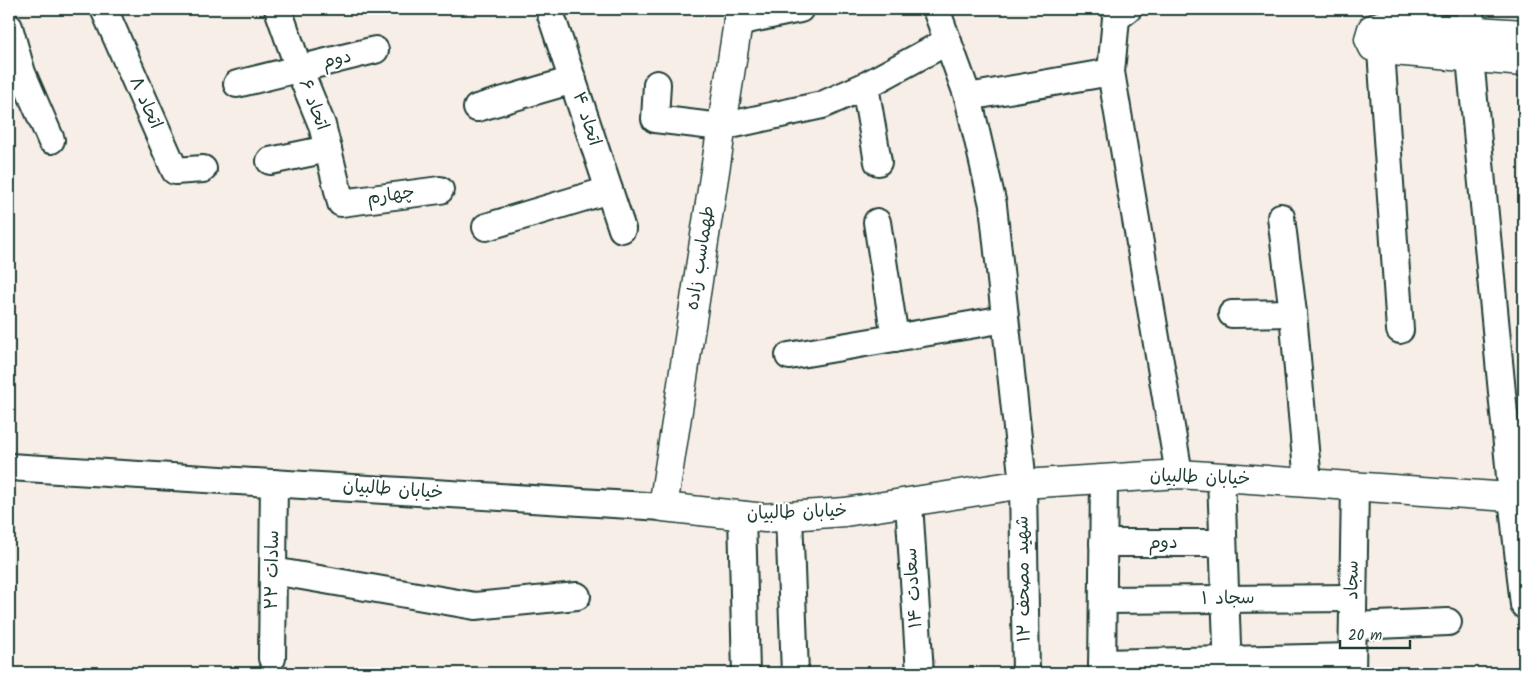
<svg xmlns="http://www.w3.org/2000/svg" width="1533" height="682" font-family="Kalam,'Playpen Sans Arabic',sans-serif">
	<rect width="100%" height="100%" fill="#f7eee7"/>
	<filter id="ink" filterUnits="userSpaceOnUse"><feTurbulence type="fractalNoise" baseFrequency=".02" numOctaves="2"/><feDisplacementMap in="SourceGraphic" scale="10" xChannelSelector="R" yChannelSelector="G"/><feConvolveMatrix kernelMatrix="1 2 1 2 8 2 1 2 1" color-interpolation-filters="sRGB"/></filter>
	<g filter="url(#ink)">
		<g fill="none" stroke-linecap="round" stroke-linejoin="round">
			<g stroke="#1f3d34" stroke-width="30">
				<g id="minor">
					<polyline points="104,9 175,171 203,169"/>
					<polyline points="278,9 299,69 322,125 341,203 440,190"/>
					<polyline points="549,9 622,229"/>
					<polyline points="936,9 968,97 993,205 1023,484 1026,673"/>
					<polyline points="1128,9 1116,18 1111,72 1179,474"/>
					<polyline points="1469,9 1473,31"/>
					<polyline points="737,22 800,9"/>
					<polyline points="9,27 22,73 51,140"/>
					<polyline points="1381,50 1400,330"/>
					<polyline points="1470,58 1512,497 1524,605"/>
					<polyline points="237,84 375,50"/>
					<polyline points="657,84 655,119 721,127 822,105 865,86 948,41"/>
					<polyline points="865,86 878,162"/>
					<polyline points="968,97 1111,72"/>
					<polyline points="477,108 573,80"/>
					<polyline points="270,161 328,149"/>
					<polyline points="1281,217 1293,313 1308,483"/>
					<polyline points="877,222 895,338"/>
					<polyline points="486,227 609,190"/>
					<polyline points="1232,314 1293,313"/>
					<polyline points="789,356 1005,319"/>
					<polyline points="9,467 663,507"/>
					<polyline points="1221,477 1228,673"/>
					<polyline points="909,503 920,673"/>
					<polyline points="742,515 746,673"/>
					<polyline points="789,516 795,673"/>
					<polyline points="1103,543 1223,543"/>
					<polyline points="273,571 475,606 577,596"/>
					<polyline points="1103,600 1353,598"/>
					<polyline points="1353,626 1448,622"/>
					<polyline points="272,658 274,483"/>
					<polyline points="1102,663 1352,657"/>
					<polyline points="1102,673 1104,479"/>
					<polyline points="1352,673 1355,486"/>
				</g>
			</g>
			<g stroke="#1f3d34" stroke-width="31">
				<g id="major">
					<polyline points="740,9 663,507 765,518 789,516 845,512 1023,484 1179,474 1524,498"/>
					<polyline points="1524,34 1382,25 1372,29 1369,39 1373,47 1381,50 1524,62"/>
				</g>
			</g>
			<use href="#minor" stroke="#fff" stroke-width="26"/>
			<use href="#major" stroke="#fff" stroke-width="28"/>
		</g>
	</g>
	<g text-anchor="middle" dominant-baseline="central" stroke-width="4.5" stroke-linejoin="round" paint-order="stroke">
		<g font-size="18" fill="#1f3d34" stroke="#fff">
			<text transform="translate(337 60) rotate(-14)">دوم</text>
			<text transform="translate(145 103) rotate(66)">اتحاد ۸</text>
			<text transform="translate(313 105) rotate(69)">اتحاد ۶</text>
			<text transform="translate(586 119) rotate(72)">اتحاد ۴</text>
			<text transform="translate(391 196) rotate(-8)">چهارم</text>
			<text transform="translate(701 258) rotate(-81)">طهماسب زاده</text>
			<text transform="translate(1200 478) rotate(2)">خیابان طالبیان</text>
			<text transform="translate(393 490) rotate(4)">خیابان طالبیان</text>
			<text transform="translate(797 513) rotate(-2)">خیابان طالبیان</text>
			<text x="1163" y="543">دوم</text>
			<text transform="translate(273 570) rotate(-89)">سادات ۲۲</text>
			<text transform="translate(1024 579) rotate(-91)">شهید مصحف ۱۲</text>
			<text transform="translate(1353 580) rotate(-89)">سجاد</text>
			<text transform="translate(914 588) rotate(-94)">سعادت ۱۴</text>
			<text transform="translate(1228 599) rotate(-1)">سجاد ۱</text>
		</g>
	</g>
	<rect width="1533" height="682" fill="none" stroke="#fff" stroke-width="30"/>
	<rect x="15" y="15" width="1503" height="652" fill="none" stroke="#1f3d34" stroke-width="2" filter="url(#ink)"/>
	<path d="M1340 640v8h70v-8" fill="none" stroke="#1f3d34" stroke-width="2.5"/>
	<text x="1348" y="640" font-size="15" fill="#1f3d34" stroke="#ffffff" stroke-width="4" paint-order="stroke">20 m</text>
</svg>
